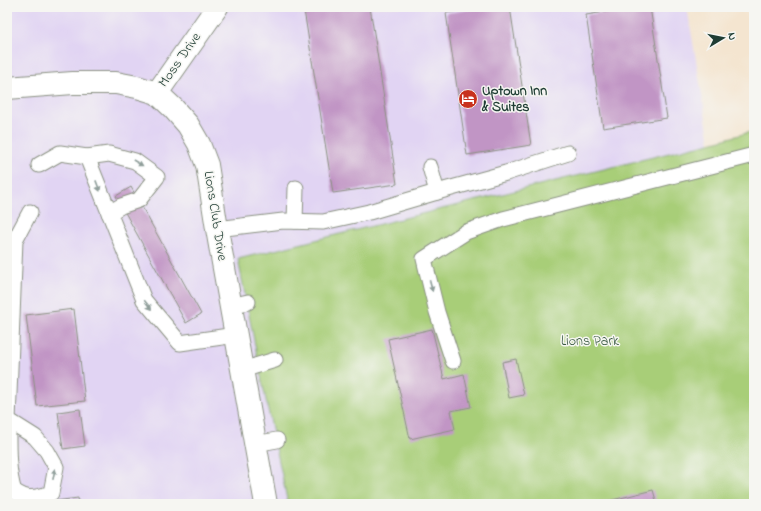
<svg xmlns="http://www.w3.org/2000/svg" width="761" height="511" font-family="'Indie Flower',sans-serif">
	<rect width="100%" height="100%" fill="#f6f6f2"/>
	<filter id="ink" filterUnits="userSpaceOnUse"><feTurbulence type="fractalNoise" baseFrequency=".025" numOctaves="2"/><feDisplacementMap in="SourceGraphic" scale="8" xChannelSelector="R" yChannelSelector="G"/><feConvolveMatrix kernelMatrix="1 2 1 2 8 2 1 2 1" color-interpolation-filters="sRGB"/></filter>
	<filter id="wash" filterUnits="userSpaceOnUse"><feTurbulence type="fractalNoise" baseFrequency=".012" numOctaves="4" result="noise"/><feDisplacementMap in="SourceGraphic" scale="16" xChannelSelector="R" yChannelSelector="G"/><feGaussianBlur stdDeviation="0.9" result="paint"/><feColorMatrix in="noise" values="0 0 0 0 0 0 0 0 0 0 0 0 0 0 0 0 0 1.4 0 .05"/><feComposite in="paint" operator="in"/></filter>
	<g filter="url(#wash)">
		<rect width="100%" height="100%" fill="#f4e5d0"/>
		<polygon fill="#e1d4f3" points="7,7 687,7 710,143 238,259 262,381 288,504 7,504"/>
		<polygon fill="#a8ce78" stroke="#648656" points="754,131 754,504 288,504 262,381 238,259 710,143"/>
		<g id="blocks">
			<g fill="#c195c5">
				<polygon points="327,7 370,7 397,184 333,193 304,10"/>
				<polygon points="488,7 510,7 531,145 467,155 446,13"/>
				<polygon points="637,7 650,7 667,118 603,128 586,15"/>
				<polygon points="131,187 201,314 186,323 116,196"/>
				<polygon points="74,309 85,401 37,406 26,315"/>
				<polygon points="432,329 444,379 464,374 471,407 451,411 455,429 410,439 388,339"/>
				<polygon points="516,359 524,395 509,398 502,362"/>
				<polygon points="80,409 85,446 63,449 58,412"/>
				<polygon points="653,490 657,504 600,504 600,503"/>
				<polygon points="78,498 79,504 39,504 39,503"/>
			</g>
		</g>
	</g>
	<g filter="url(#ink)">
		<use href="#blocks" fill-opacity="0" stroke="#8a9182" stroke-width="1"/>
		<g fill="none" stroke-linecap="round" stroke-linejoin="round">
			<g stroke="#8a9182" stroke-width="17">
				<g id="service">
					<polyline points="87,157 109,154 135,161 157,177 139,200 121,206 109,213"/>
					<polyline points="39,165 60,153 87,157 144,300 180,343 236,335"/>
					<polyline points="430,167 437,192 506,173 568,153"/>
					<polyline points="295,221 296,188"/>
					<polyline points="217,229 283,221 323,222 369,212 437,192"/>
					<polyline points="230,306 248,302"/>
					<polyline points="453,361 437,312 424,259 466,232 503,219 754,155"/>
					<polyline points="242,370 275,360"/>
					<polyline points="255,444 277,440"/>
					<path d="M7 486C25 500 31 500 51 493L56 467 47 451 35 437 8 420"/>
					<path d="M14 492C7 469 8 444 8 420L15 240 30 212"/>
				</g>
			</g>
			<g stroke="#8a9182" stroke-width="24">
				<g id="minor">
					<polyline points="7,88 73,83 116,83 137,87 157,93 173,108 188,125 199,144 207,165 217,229 266,504"/>
					<polyline points="157,93 217,7"/>
				</g>
			</g>
			<use href="#service" stroke="#fff" stroke-width="15"/>
			<use href="#minor" stroke="#fff" stroke-width="22"/>
		</g>
		<defs><path id="oneway-solid" d="M-6-.8H1V-3.2L6.5 0L1 3.2V.8H-6Z"/></defs>
		<g fill="#8f9e9a">
			<use href="#oneway-solid" transform="translate(138 163) rotate(30)"/>
			<use href="#oneway-solid" transform="translate(98 186) rotate(69)"/>
			<use href="#oneway-solid" transform="translate(431 286) rotate(75)"/>
			<use href="#oneway-solid" transform="translate(148 305) rotate(51)"/>
			<use href="#oneway-solid" transform="translate(54 474) rotate(-79)"/>
		</g>
	</g>
	<defs>
		<g id="hotel-disc" transform="scale(1)"><circle r="9.5" fill="#c8321e" stroke="#f6f6f2"/><path d="M-6-4.5h1.5V1H6V5H4.5V3h-9V5H-6ZM-4 0a1.8 1.8 0 1 1 3.6 0ZM.5 0V-2.5h3Q6-2.5 6 0Z" fill="#fff"/></g>
	</defs>
	<g fill-rule="evenodd">
		<use href="#hotel-disc" x="468" y="99"/>
	</g>
	<g text-anchor="middle" dominant-baseline="central" stroke-width="3" stroke-linejoin="round" paint-order="stroke">
		<g font-size="14" fill="#1f3d34" stroke="#f6f6f2">
			<text transform="translate(180 60) rotate(-55)">Moss Drive</text>
			<text transform="translate(215 216) rotate(81)">Lions Club Drive</text>
		</g>
		<g font-size="14" font-weight="bold" fill="#1f3d34" stroke="#f6f6f2" text-anchor="start">
			<text x="482" y="91">Uptown Inn<tspan x="482" dy="16">&amp; Suites</tspan></text>
		</g>
		<g font-size="14" fill="#3a5a42" stroke="#f6f6f2">
			<text x="590" y="341">Lions Park</text>
		</g>
	</g>
	<rect width="761" height="511" fill="none" stroke="#f6f6f2" stroke-width="24"/>
	<g transform="translate(723 38) rotate(80)" stroke="#f6f6f2" stroke-width="3" paint-order="stroke">
	<path d="M0-3L7 15L0 10L-7 15Z" fill="#1f3d34"/>
	<text y="-6" font-size="11" font-weight="bold" text-anchor="middle" fill="#1f3d34">N</text>
	</g>
</svg>
